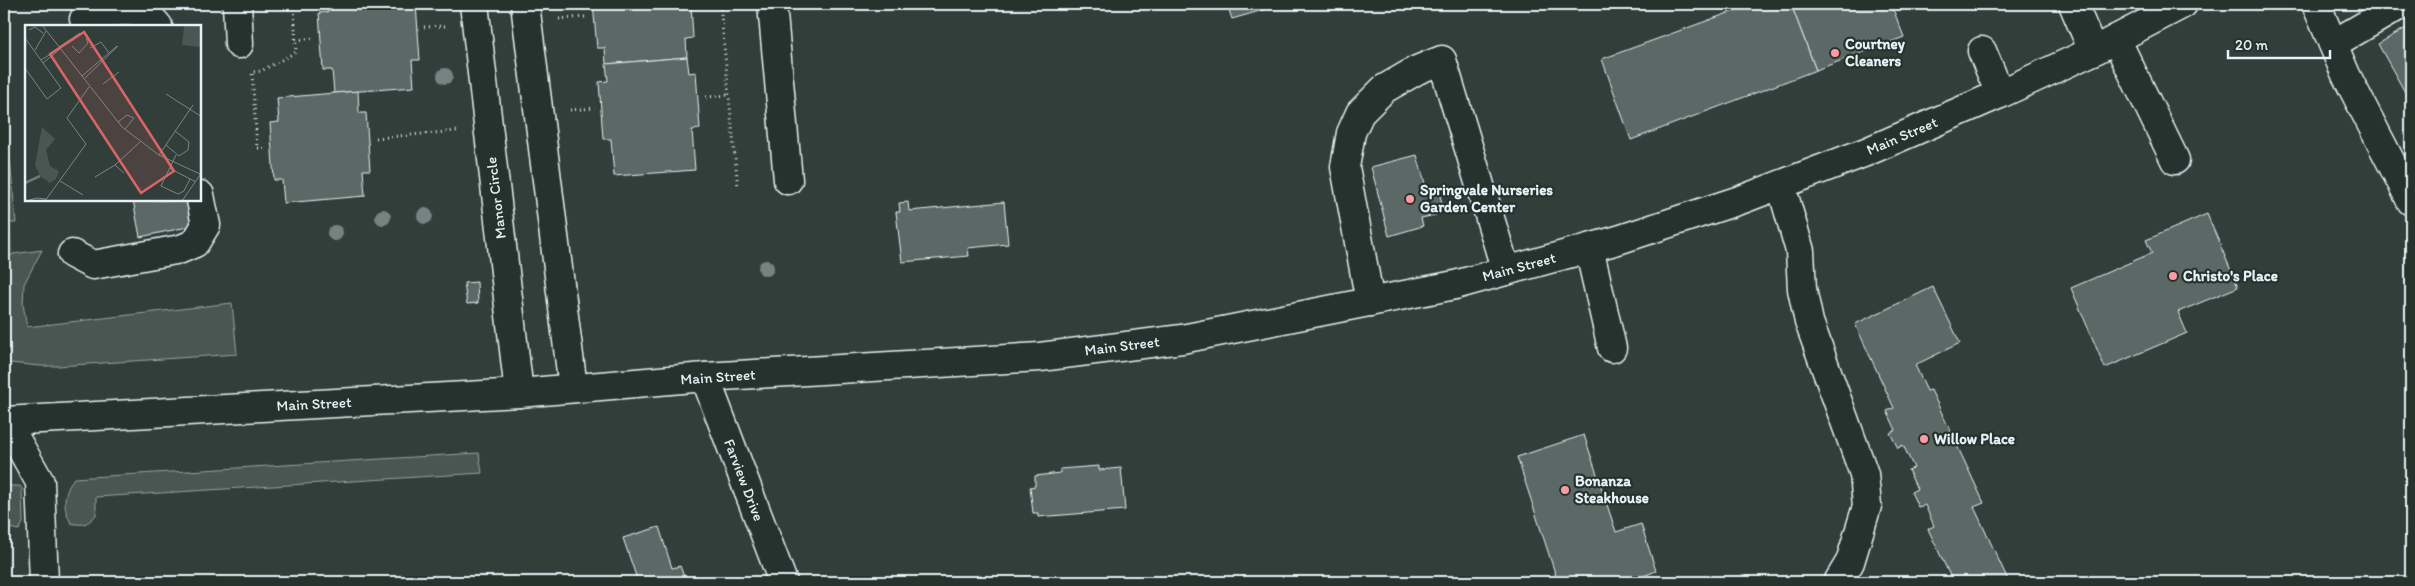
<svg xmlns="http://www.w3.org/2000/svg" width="2415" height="586" font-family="Itim,sans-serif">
	<rect width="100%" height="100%" fill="#323e39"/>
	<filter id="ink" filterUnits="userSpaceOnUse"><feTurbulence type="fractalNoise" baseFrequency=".02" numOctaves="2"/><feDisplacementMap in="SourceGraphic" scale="10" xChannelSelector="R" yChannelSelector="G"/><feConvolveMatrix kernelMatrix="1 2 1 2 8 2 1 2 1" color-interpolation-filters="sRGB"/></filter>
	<g filter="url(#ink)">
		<polygon fill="#3f4b46" points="4,153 22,344 4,345"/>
		<g fill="#495651" stroke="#98a4a4">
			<polygon points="4,97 16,223 4,223"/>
			<polygon points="42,250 24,284 23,304 27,327 232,303 237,354 58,366 40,366 10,363 4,298 4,263 13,254"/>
			<path d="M479 453 482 473 96 497V515C88 524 83 526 71 523 62 506 63 495 74 478Z"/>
			<polygon points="8,486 20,486 22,489 23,523 19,530 9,528 7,490"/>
		</g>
		<g fill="#5c6865" stroke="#e8f1f8">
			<polygon points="327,4 416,4 420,60 412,60 414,87 334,93 332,70 323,70 319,13 328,12"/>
			<polygon points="593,4 691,4 693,38 686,39 687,57 606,64 605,48 597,48"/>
			<polygon points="1227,4 1276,4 1277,6 1232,19"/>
			<polygon points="1753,4 1791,4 1816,70 1631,140 1602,59"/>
			<polygon points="1791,4 1891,4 1904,37 1816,70"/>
			<polygon points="2411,25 2411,103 2378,44"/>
			<polygon points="687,57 689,73 696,72 700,129 692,130 695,170 614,176 611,139 603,139 599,82 608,81 606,64"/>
			<polygon points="358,91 359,113 366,113 370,170 363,170 365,196 284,203 282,180 274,180 270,123 279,122 277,98"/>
			<polygon points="1417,155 1428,194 1439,191 1442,204 1434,207 1436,215 1421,218 1423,226 1389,236 1371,167"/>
			<polygon points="133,200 186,200 192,226 140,237"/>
			<polygon points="908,202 909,211 1004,202 1008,244 968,248 969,256 902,262 896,212 900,212 899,203"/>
			<polygon points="2207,214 2238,287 2178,312 2187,333 2105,368 2071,288 2152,253 2146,240"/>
			<polygon points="477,282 478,303 467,304 464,283"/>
			<polygon points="1933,287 1960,343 1915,365 1927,391 1931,390 1984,503 1974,507 2009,582 1953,582 1928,529 1934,526 1925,505 1918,507 1911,492 1917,489 1908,470 1914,468 1903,445 1898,448 1890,433 1896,430 1887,411 1894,408 1855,324"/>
			<polygon points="1584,435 1616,532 1641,524 1656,571 1629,582 1558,582 1517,457"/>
			<polygon points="1099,466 1099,470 1121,468 1125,510 1038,517 1038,513 1033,513 1030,487 1035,486 1035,476 1060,473 1060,469"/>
			<polygon points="659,527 672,568 680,566 686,582 638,582 623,538"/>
		</g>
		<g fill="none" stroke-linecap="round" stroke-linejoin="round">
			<g stroke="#e8f1f8" stroke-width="31">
				<g id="minor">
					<polyline points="237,4 239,44"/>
					<polyline points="474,4 519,393"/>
					<polyline points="525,4 573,388"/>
					<polyline points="772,4 788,180"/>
					<polyline points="2073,4 2093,51"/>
					<polyline points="2316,4 2346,75 2411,201"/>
					<path d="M84 19C109 13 140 2 158 26"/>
					<polyline points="2116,39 2175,160"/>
					<polyline points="2333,44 2402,4"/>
					<polyline points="1982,51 2000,94"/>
					<polyline points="1781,185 1800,251 1802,289 1809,322 1864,474 1867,506 1850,562 1838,582"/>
					<polyline points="1589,248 1612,348"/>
					<polyline points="72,254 93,265 181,249 195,243 206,225 200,195"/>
					<polyline points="1370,302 1345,167 1351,133 1360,113 1384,89 1417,70 1442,60 1506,271"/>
					<polyline points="705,377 783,582"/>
					<polyline points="5,420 40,482 44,582"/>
				</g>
			</g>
			<g stroke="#e8f1f8" stroke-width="31">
				<polyline id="highway" points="4,421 519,393 705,377 1040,357 1182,339 1455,285 1618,240 1743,199 1866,152 2000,94 2093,51 2183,4"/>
			</g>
			<g stroke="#e8f1f8" stroke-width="3" stroke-dasharray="1 4" stroke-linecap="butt">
				<polyline points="720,4 738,188"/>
				<polyline points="697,6 711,4"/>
				<polyline points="559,19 585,17"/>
				<polyline points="424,27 446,26"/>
				<polyline points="296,40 314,38"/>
				<polyline points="706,97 728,95"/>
				<polyline points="570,110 595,108"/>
				<polyline points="376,138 457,131"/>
				<polyline points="264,148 257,148 252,72 261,71 296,52 294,4"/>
			</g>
			<use href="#minor" stroke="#26332d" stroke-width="28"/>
			<use href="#highway" stroke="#26332d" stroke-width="28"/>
		</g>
		<g fill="#778382">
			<circle cx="445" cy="76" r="8"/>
			<circle cx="425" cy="216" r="8"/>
			<circle cx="383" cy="217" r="8"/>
			<circle cx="335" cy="233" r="8"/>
			<circle cx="766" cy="268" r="8"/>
		</g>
	</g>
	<g fill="#ff9aa2" stroke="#26332d" stroke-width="2">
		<circle cx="1835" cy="53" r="5"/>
		<circle cx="1410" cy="199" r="5"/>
		<circle cx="2173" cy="276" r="5"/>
		<circle cx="1924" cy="439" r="5"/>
		<circle cx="1565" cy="490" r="5"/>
	</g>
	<g text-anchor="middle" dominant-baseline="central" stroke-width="4.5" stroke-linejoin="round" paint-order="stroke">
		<g font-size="15" font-weight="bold" fill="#e8f1f8" stroke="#26332d" text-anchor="start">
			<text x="1845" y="44">Courtney<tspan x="1845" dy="17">Cleaners</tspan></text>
			<text x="1420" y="190">Springvale Nurseries<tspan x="1420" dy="17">Garden Center</tspan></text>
			<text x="2183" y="276">Christo's Place</text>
			<text x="1934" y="439">Willow Place</text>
			<text x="1575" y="481">Bonanza<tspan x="1575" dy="17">Steakhouse</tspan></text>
		</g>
		<g font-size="15" fill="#e8f1f8" stroke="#26332d">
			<text transform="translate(1902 136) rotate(-23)">Main Street</text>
			<text transform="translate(496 198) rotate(-97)">Manor Circle</text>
			<text transform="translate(1519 267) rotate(-15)">Main Street</text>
			<text transform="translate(1122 346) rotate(-7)">Main Street</text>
			<text transform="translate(718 377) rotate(-4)">Main Street</text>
			<text transform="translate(314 404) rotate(-3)">Main Street</text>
			<text transform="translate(744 480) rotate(69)">Farview Drive</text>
		</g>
	</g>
	<g transform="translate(25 25)">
		<rect width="176" height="176" fill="#323e39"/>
		<path d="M176 0V22L157 20 159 1ZM17 102 30 114 21 125 25 141 34 146 31 154 25 158 15 151 10 140Z" fill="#495651"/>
		<path fill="none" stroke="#6d7978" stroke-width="2.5" d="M0 158 15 151"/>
		<path fill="none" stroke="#7b8685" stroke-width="1" d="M17 0 97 102 134 130 177 150M4 5 10 2 18 8M0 13 36 63 22 74 0 43M47 21 54 28 63 18 61 13M34 22 55 8M65 23 76 17 84 28M10 25 21 6M16 35 34 24M18 38 35 24M57 51 92 21M60 53 93 21M78 59 94 47M141 69 177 92M93 97 102 90 109 93 100 104M141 120 154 131 163 125 164 117 150 106M134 130 168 80M151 130 136 161 153 169 159 166 165 154M144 143 171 157M99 148 90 140 115 117M70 152 90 140M35 156 58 170M2 176 11 173 21 174M20 176 61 119 42 93 64 62M157 176 175 150"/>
		<path fill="#db6466" fill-opacity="0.15" stroke="#db6466" stroke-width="2.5" d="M59 7 149 146 116 168 25 29Z"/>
		<rect width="176" height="176" fill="none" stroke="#e8f1f8" stroke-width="2.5"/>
	</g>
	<rect width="2415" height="586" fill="none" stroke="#26332d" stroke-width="20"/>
	<rect x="10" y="10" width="2395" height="566" fill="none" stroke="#e8f1f8" stroke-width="2" filter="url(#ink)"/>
	<path d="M2228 50v8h102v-8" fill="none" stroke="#e8f1f8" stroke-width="2.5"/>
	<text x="2235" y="50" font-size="15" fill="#e8f1f8" stroke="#26332d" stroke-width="4" paint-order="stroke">20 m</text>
</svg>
